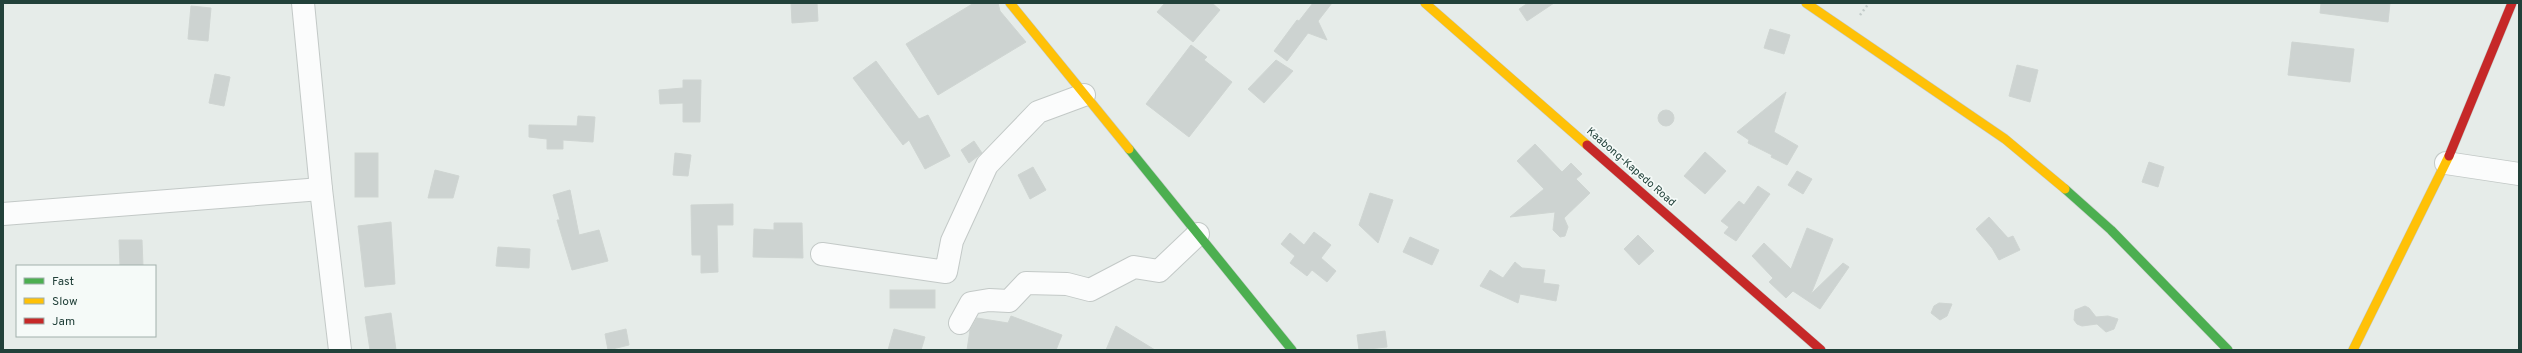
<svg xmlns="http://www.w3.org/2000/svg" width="2522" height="353" font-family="Overpass,sans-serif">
	<rect width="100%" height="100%" fill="#e6ece9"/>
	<g fill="#cdd3d1" stroke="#cfd5d2">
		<polygon points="791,3 817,3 818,21 792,23"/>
		<polygon points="974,3 998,3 1000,11 1026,42 938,95 906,44"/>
		<polygon points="1165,3 1212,3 1220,10 1193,42 1157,12"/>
		<polygon points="1313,3 1332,3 1318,21 1327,40 1308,33 1287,61 1274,51 1297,20 1299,21"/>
		<polygon points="1528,3 1554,3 1527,21 1519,9"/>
		<polygon points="2321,3 2390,3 2388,22 2320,13"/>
		<polygon points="191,6 211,8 208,41 188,39"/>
		<polygon points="1770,29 1790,35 1784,54 1764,48"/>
		<polygon points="2292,42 2354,49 2350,82 2288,75"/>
		<polygon points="1191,45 1207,57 1204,60 1232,82 1189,137 1146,104"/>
		<polygon points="1276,60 1293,71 1264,103 1248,89"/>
		<polygon points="876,61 919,119 928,115 950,156 925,169 909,140 903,145 853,78"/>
		<polygon points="2017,65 2038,70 2030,102 2009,96"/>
		<polygon points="215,74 230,77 224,106 209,103"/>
		<polygon points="683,80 701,80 700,122 683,122 683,103 660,104 659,90 683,88"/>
		<polygon points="1786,92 1774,132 1798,146 1787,165 1771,157 1772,155 1748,143 1749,140 1737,132"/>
		<circle cx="1666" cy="118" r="8"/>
		<polygon points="578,116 595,117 593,142 563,140 563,149 547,149 547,139 529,137 529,125 577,126"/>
		<polygon points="974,141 982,153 969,163 961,150"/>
		<polygon points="1535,144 1562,172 1571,163 1582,174 1576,179 1590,193 1564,218 1568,227 1565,236 1560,237 1553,230 1555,212 1510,217 1544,189 1517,161"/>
		<polygon points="1705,152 1726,171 1705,194 1684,176"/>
		<rect x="355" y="153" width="23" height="44"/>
		<polygon points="675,153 691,155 688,176 673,175"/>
		<polygon points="2149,162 2164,167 2158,187 2142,182"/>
		<polygon points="1033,167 1046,190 1030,199 1018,175"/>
		<polygon points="435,170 459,176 453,198 428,198"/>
		<polygon points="1797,171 1812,179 1803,194 1788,185"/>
		<polygon points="1758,186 1770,194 1736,241 1724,233 1729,227 1721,221 1739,201 1744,205"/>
		<polygon points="570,190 579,235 599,230 608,261 572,270 557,220 560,220 553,195"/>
		<polygon points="1370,193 1393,200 1378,243 1359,225"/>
		<polygon points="733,204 733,225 717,225 718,272 701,273 701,255 692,255 691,205"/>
		<polygon points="1989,217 2008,238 2013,236 2020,250 1999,260 1992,248 1976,229"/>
		<polygon points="391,222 395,284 365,287 358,226"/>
		<polygon points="774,223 802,223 803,258 753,257 754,229 774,230"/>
		<polygon points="1807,228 1833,239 1811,294 1843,263 1849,267 1820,309 1793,291 1786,298 1769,282 1773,278 1752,256 1764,243 1791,269"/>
		<polygon points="1314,232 1331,245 1321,258 1336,271 1327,282 1312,270 1307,276 1290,263 1295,256 1281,244 1290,233 1304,245"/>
		<polygon points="1638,235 1654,251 1639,265 1624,249"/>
		<polygon points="1410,237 1439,250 1432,265 1403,252"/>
		<polygon points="119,240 142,240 143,266 120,266"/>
		<polygon points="498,247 530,249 529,268 496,266"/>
		<polygon points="1515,262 1522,268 1545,270 1543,283 1559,285 1556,301 1520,294 1518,303 1480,286 1490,270 1503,278"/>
		<rect x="890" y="290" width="45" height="18"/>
		<polygon points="1939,303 1952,304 1947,316 1940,320 1931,313 1934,306"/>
		<polygon points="2085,306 2089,308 2096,317 2108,316 2118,319 2114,329 2106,332 2097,324 2082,326 2077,324 2074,320 2075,310"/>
		<polygon points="391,313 396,350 370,350 365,317"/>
		<polygon points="1011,316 1062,335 1056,350 967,350 970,330 977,318 1008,323"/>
		<polygon points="1116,326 1155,350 1106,350"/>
		<polygon points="626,329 629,345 608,350 605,334"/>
		<polygon points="894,329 925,337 921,350 888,350"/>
		<polygon points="1385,331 1387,347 1359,350 1357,335"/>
	</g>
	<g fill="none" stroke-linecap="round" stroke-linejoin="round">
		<g stroke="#c3c9c7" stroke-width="24">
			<g id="street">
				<polyline points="303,3 321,189 340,350"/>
				<polyline points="2446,163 2519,174"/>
				<polyline points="3,214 321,189"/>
				<polyline points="822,254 946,272 952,241 987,165 1038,112 1084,95"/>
				<polyline points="960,323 971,303 989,300 1009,301 1026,283 1067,284 1090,290 1134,267 1159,271 1198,234"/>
			</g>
		</g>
		<g stroke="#c2cac7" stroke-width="10">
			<g id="fast">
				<polyline points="1129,149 1292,350"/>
				<polyline points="2065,189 2111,230 2228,350"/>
			</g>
		</g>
		<g stroke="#c2cac7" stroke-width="10">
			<g id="slow">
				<polyline points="1010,3 1129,149"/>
				<polyline points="1425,3 1587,145"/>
				<polyline points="1806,3 2005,139 2065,189"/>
				<polyline points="2353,350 2449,156"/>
			</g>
		</g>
		<g stroke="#c2cac7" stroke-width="10">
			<g id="jam">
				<polyline points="1587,145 1821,350"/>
				<polyline points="2449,156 2512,3"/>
			</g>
		</g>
		<polyline stroke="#c2cbc9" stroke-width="2.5" stroke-dasharray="2 3" stroke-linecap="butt" points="1860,15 1869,3"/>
		<use href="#street" stroke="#fbfcfc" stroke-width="22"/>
		<use href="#fast" stroke="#4caf50" stroke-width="9"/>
		<use href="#slow" stroke="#ffc107" stroke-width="9"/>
		<use href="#jam" stroke="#c62828" stroke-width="9"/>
	</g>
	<g text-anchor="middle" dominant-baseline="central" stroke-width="3.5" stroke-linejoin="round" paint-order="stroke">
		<g font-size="11" fill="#22413a" stroke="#f5faf8">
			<text transform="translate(1631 167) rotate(41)">Kaabong-Kapedo Road</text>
		</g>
	</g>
	<rect width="2522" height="353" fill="none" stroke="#22413a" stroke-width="8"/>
	<rect x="16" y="265" width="140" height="72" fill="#f5faf8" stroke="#a1b0ac"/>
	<rect x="24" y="278" width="20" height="6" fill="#4caf50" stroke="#a1b0ac"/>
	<text x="52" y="285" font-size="12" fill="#22413a">Fast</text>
	<rect x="24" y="298" width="20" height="6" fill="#ffc107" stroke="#a1b0ac"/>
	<text x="52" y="305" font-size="12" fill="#22413a">Slow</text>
	<rect x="24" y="318" width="20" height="6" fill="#c62828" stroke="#a1b0ac"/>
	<text x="52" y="325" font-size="12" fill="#22413a">Jam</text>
</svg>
